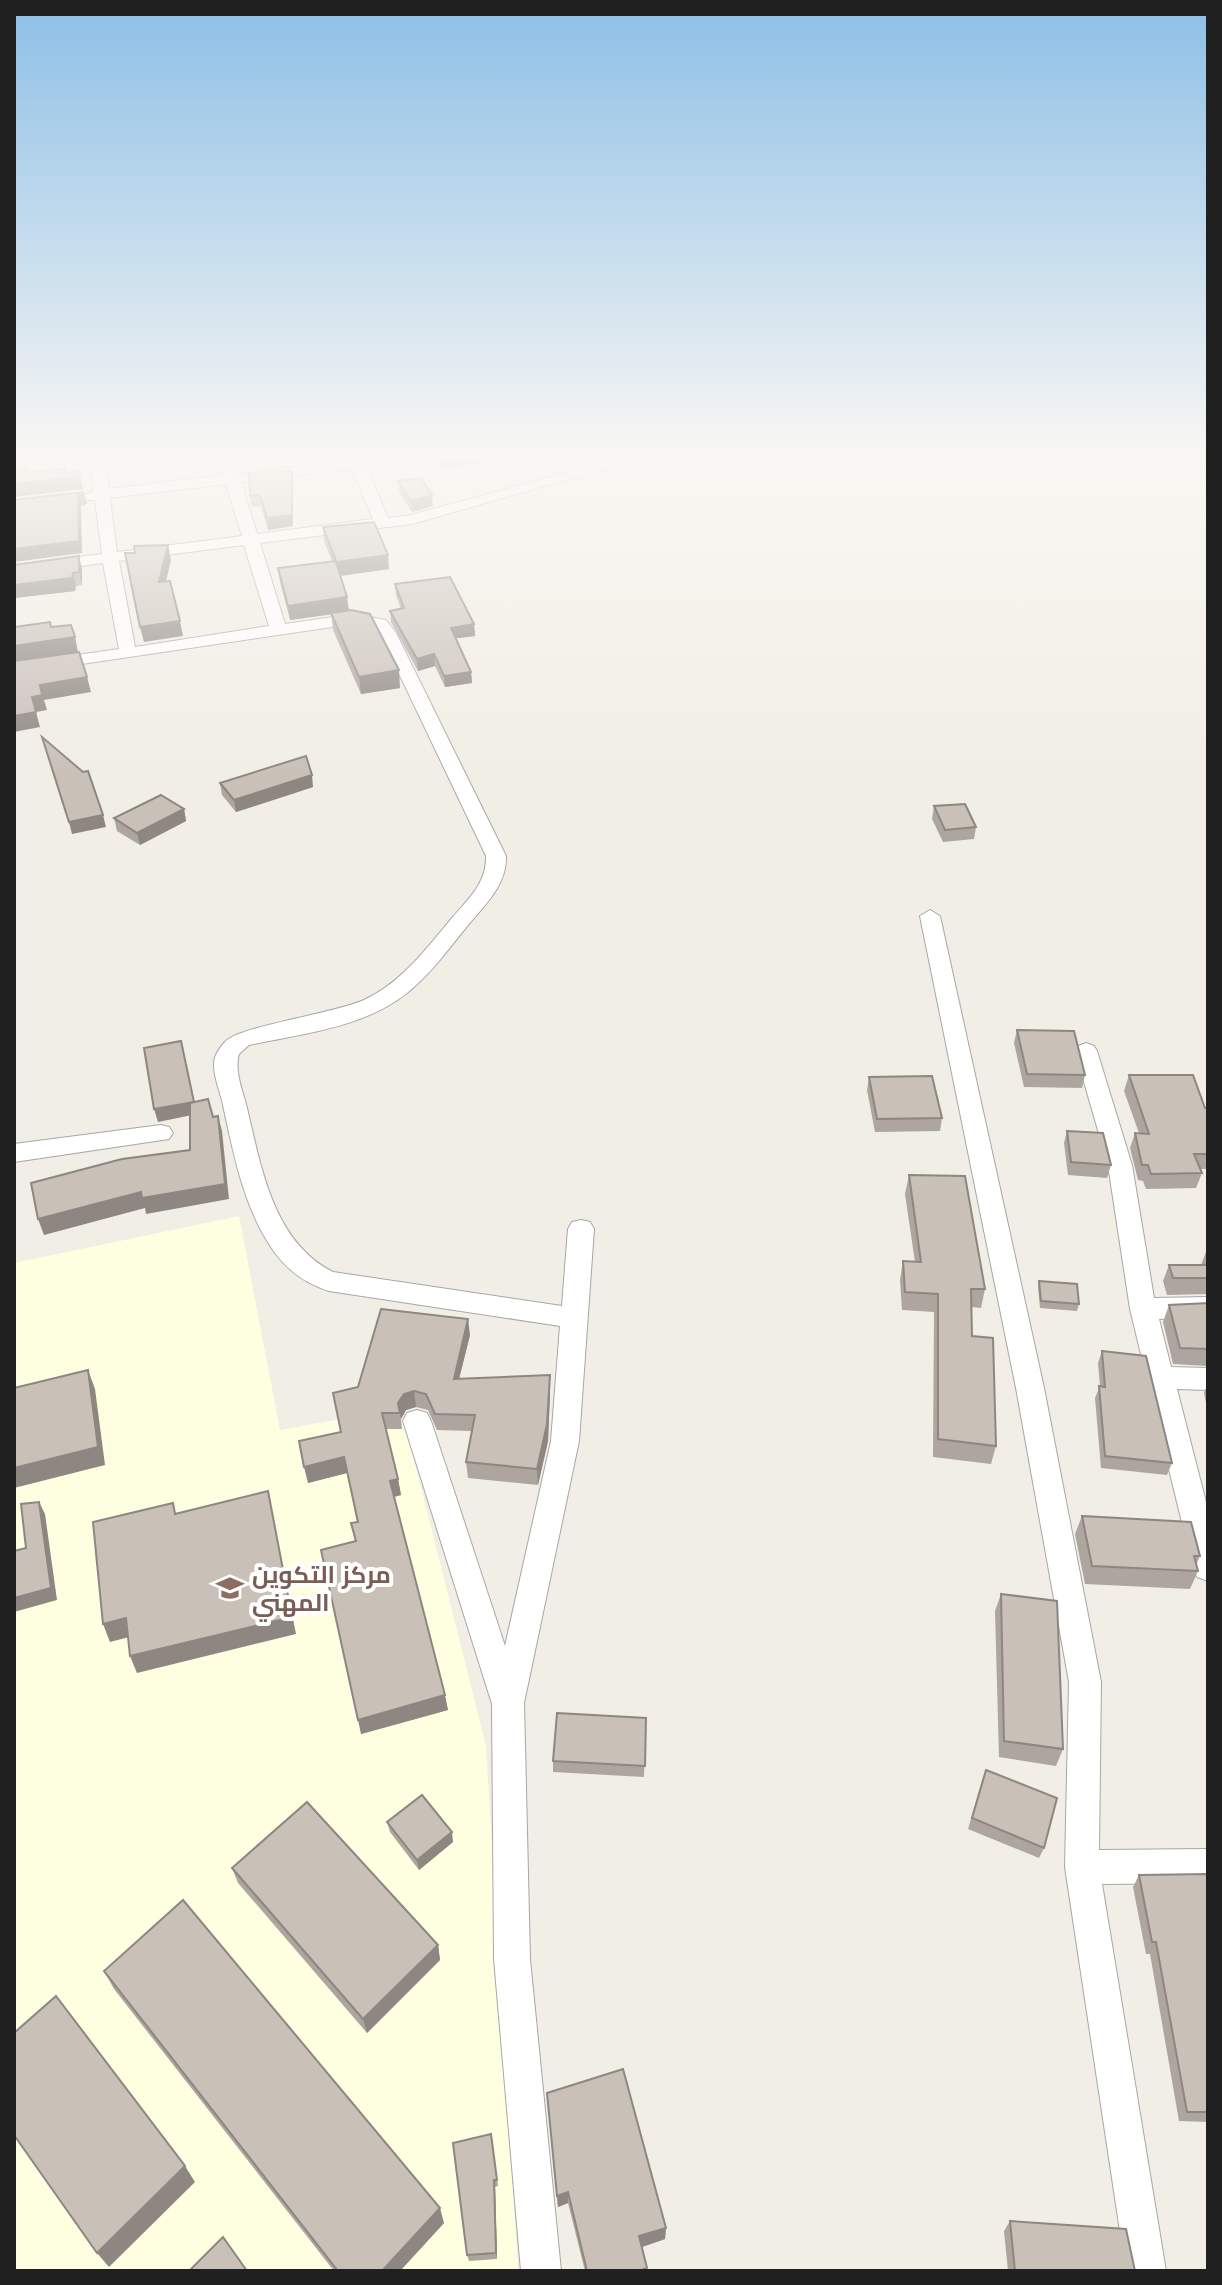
<svg xmlns="http://www.w3.org/2000/svg" width="1222" height="2285" font-family="Montserrat,Cairo,sans-serif">
	<rect width="100%" height="100%" fill="#f1eee5"/>
	<polygon fill="#fdffe0" points="239,1216 280,1430 401,1408 486,1746 518,2271 14,2271 14,1263"/>
	<g fill="none" stroke-linecap="round" stroke-linejoin="round">
		<g stroke="#a7a7a7" stroke-width="2">
			<g id="street">
				<path d="M90 455H104L109 489 224 475 218 455H232L238 474 348 461 346 455H411L404 459 365 463 388 518 411 515 631 455H653L412 524 260 543 285 624 353 614 386 620 396 633 506 856C507 884 486 904 469 924 449 948 431 974 407 993 363 1028 301 1034 249 1045L239 1054C234 1072 243 1091 247 1108 261 1167 273 1242 333 1272L562 1306 568 1229 572 1222 581 1220 590 1222 594 1229 579 1441 524 1703 530 1959 561 2271H521L494 1959 492 1704 403 1421 407 1413 417 1410 427 1413 431 1421 505 1646 551 1441 560 1326 329 1291C307 1284 289 1272 275 1253 244 1210 234 1156 223 1105 220 1090 211 1072 215 1057 217 1052 221 1046 225 1042 239 1026 333 1014 364 1000 401 983 426 949 452 918 468 899 487 883 486 856L382 638 374 628 353 624 14 674V664L119 649 103 563 14 575V565L102 554 95 500H88L81 496 94 491ZM352 469 373 519 257 534 241 482ZM226 484 242 536 117 552 110 498ZM244 545 269 626 135 647 119 561Z"/>
				<polygon points="930,910 940,916 1044,1388 1101,1682 1099,1850 1208,1849 1208,1883 1102,1884 1166,2271 1126,2271 1065,1867 1069,1682 1016,1388 920,916"/>
				<polygon points="1086,1043 1094,1046 1097,1051 1132,1165 1154,1298 1208,1297 1208,1317 1159,1319 1171,1367 1208,1368 1208,1390 1177,1389 1208,1510 1208,1581 1197,1577 1193,1568 1130,1309 1108,1165 1075,1051 1078,1046"/>
				<polygon points="161,1125 169,1127 173,1133 169,1139 14,1162 14,1144"/>
			</g>
		</g>
		<use href="#street" fill="#fff" fill-rule="evenodd"/>
	</g>
	<g fill="#ada59e">
		<polygon points="434,455 535,455 535,457 440,468"/>
		<polygon points="293,481 293,526 268,530 261,506 252,507 250,496"/>
		<polygon points="398,481 433,506 412,512 399,492"/>
		<polygon points="323,527 389,569 341,576 349,610 400,688 361,694 333,630 331,614 290,620 280,582 278,568 332,561 324,541"/>
		<polygon points="14,565 82,569 82,585 76,586 75,591 14,598"/>
		<polygon points="395,584 474,624 475,636 456,638 471,672 472,683 445,687 435,666 418,671 391,622 390,611 401,609 396,595"/>
		<polygon points="220,783 313,787 236,812 222,795"/>
		<polygon points="934,806 976,827 974,839 943,842 932,819"/>
		<polygon points="184,809 186,821 140,845 117,831 114,818"/>
		<polygon points="1017,1030 1085,1075 1082,1088 1024,1087 1014,1043"/>
		<polygon points="1129,1075 1205,1108 1208,1108 1208,1169 1200,1169 1202,1173 1196,1188 1146,1189 1143,1181 1138,1180 1130,1148 1135,1133 1139,1133 1124,1091"/>
		<polygon points="869,1077 942,1118 940,1131 875,1132 867,1090"/>
		<polygon points="1067,1131 1111,1165 1107,1178 1068,1175 1064,1143"/>
		<polygon points="909,1175 985,1289 981,1308 971,1307 972,1336 996,1446 991,1464 933,1457 934,1312 902,1310 900,1280 903,1261 915,1262 905,1194"/>
		<polygon points="1207,1249 1208,1249 1208,1294 1167,1295 1163,1281 1169,1265 1201,1265"/>
		<polygon points="1039,1281 1079,1304 1077,1311 1040,1308 1038,1287"/>
		<polygon points="1208,1303 1208,1366 1173,1364 1163,1322 1169,1305"/>
		<polygon points="470,1335 459,1379 550,1392 548,1441 538,1485 468,1478 466,1462 472,1431 437,1430 428,1410 416,1407 406,1410 401,1419 402,1429 386,1429 398,1479 401,1495 394,1497 448,1710 361,1734 355,1542 351,1523 357,1522 347,1473 308,1483 341,1432 358,1387"/>
		<polygon points="1102,1351 1172,1463 1167,1475 1101,1468 1095,1398 1100,1386 1098,1363"/>
		<polygon points="1208,1382 1208,1412 1204,1393"/>
		<polygon points="1082,1516 1200,1556 1196,1565 1198,1571 1190,1589 1085,1584 1075,1534"/>
		<polygon points="1001,1594 1063,1749 1056,1766 999,1757 995,1611"/>
		<polygon points="646,1718 644,1777 553,1772 553,1761"/>
		<polygon points="982,1781 1044,1848 1039,1858 968,1829"/>
		<polygon points="387,1822 453,1842 419,1870 390,1832"/>
		<polygon points="232,1868 438,1945 440,1960 367,2033 238,1883"/>
		<polygon points="1208,1874 1208,2122 1179,2121 1150,1954 1146,1954 1133,1887 1139,1875"/>
		<polygon points="104,1971 444,2223 400,2271 334,2271 114,1989"/>
		<polygon points="547,2093 666,2228 665,2239 642,2247 647,2271 585,2271 568,2203 558,2207"/>
		<polygon points="491,2134 498,2186 495,2187 497,2259 469,2261 467,2255"/>
		<polygon points="1010,2221 1135,2271 1008,2271 1004,2231"/>
	</g>
	<g fill="#8d8681">
		<polygon points="456,455 535,455 535,457 440,468 439,457"/>
		<polygon points="28,469 31,482 80,477 83,489 14,497 14,484 28,473"/>
		<polygon points="292,471 293,481 293,526 268,530 267,518"/>
		<polygon points="84,492 87,504 81,506 82,553 14,562 14,549 78,494"/>
		<polygon points="432,495 433,506 412,512 411,501"/>
		<polygon points="168,545 171,560 162,598 159,582"/>
		<polygon points="388,555 389,569 338,576 336,562"/>
		<polygon points="79,556 82,569 82,585 79,572"/>
		<polygon points="73,573 76,586 75,591 14,598 14,585"/>
		<polygon points="347,597 349,612 290,620 288,606"/>
		<polygon points="180,621 183,636 144,642 140,627"/>
		<polygon points="474,624 475,636 451,639 451,628"/>
		<polygon points="75,637 78,652 14,662 14,646"/>
		<polygon points="434,654 435,666 418,671 417,659"/>
		<polygon points="399,670 400,688 361,694 359,677"/>
		<polygon points="471,672 472,683 445,687 444,676"/>
		<polygon points="87,677 91,692 44,700 47,710 36,712 32,697 40,685"/>
		<polygon points="36,712 40,727 14,732 14,716"/>
		<polygon points="312,775 313,787 236,812 234,800"/>
		<polygon points="184,809 186,821 140,845 137,833"/>
		<polygon points="103,815 106,827 72,834 69,822"/>
		<polygon points="181,1041 197,1114 158,1122 154,1109"/>
		<polygon points="218,1116 222,1131 229,1199 146,1214 145,1208 44,1235 38,1219 141,1192 225,1184"/>
		<polygon points="468,1319 470,1335 455,1395 454,1379"/>
		<polygon points="88,1370 95,1389 105,1465 14,1488 14,1468"/>
		<polygon points="550,1375 550,1392 548,1441 538,1485 537,1469"/>
		<polygon points="414,1391 416,1407 406,1410 401,1419 398,1403 404,1394"/>
		<polygon points="344,1457 347,1473 308,1483 304,1467"/>
		<polygon points="398,1479 401,1495 392,1497 390,1481"/>
		<polygon points="268,1491 296,1634 137,1673 130,1656"/>
		<polygon points="39,1502 45,1514 57,1600 14,1612 14,1598"/>
		<polygon points="126,1618 133,1636 110,1642 103,1624"/>
		<polygon points="445,1695 448,1710 361,1734 358,1720"/>
		<polygon points="452,1832 453,1842 419,1870 417,1860"/>
		<polygon points="438,1945 440,1960 367,2033 363,2019"/>
		<polygon points="185,2166 195,2182 109,2267 97,2253"/>
		<polygon points="494,2180 495,2187 497,2259 496,2253"/>
		<polygon points="568,2192 568,2203 558,2207 557,2196"/>
		<polygon points="440,2208 444,2223 400,2271 382,2271"/>
		<polygon points="666,2228 665,2239 639,2248 639,2236"/>
	</g>
	<g fill="#c9c0b8" stroke="#8d8681" stroke-width="2">
		<polygon points="14,455 19,455 20,469 28,469 28,473 65,469 66,473 79,471 80,477 14,484"/>
		<polygon points="292,471 292,515 267,518 260,495 250,496 249,473"/>
		<polygon points="421,478 432,495 411,501 398,481"/>
		<polygon points="84,492 78,494 79,541 14,549 14,500"/>
		<polygon points="374,522 388,555 336,562 347,597 288,606 278,568 336,561 323,527"/>
		<polygon points="168,545 159,582 170,581 180,621 140,627 125,553 135,553 134,546"/>
		<polygon points="79,556 79,572 73,573 72,578 14,585 14,565"/>
		<polygon points="450,577 474,624 451,628 471,672 444,676 434,654 417,659 390,611 404,608 395,584"/>
		<polygon points="351,610 370,614 399,670 359,677 331,613"/>
		<polygon points="50,622 51,627 71,625 75,637 14,646 14,627"/>
		<polygon points="79,652 87,677 40,685 42,695 32,697 36,712 14,716 14,661"/>
		<polygon points="42,737 83,772 88,771 103,815 69,822"/>
		<polygon points="306,756 312,775 234,800 220,783"/>
		<polygon points="161,795 184,809 137,833 114,818"/>
		<polygon points="965,804 976,827 945,830 934,806"/>
		<polygon points="1017,1030 1074,1031 1085,1075 1027,1074"/>
		<polygon points="181,1041 194,1102 154,1109 144,1048"/>
		<polygon points="1129,1075 1193,1075 1205,1108 1208,1108 1208,1154 1194,1154 1202,1173 1151,1174 1148,1165 1142,1165 1135,1133 1149,1134"/>
		<polygon points="932,1076 942,1118 877,1119 869,1077"/>
		<polygon points="208,1099 213,1117 218,1116 225,1184 142,1198 141,1192 38,1219 31,1183 122,1159 190,1150 190,1103"/>
		<polygon points="1067,1131 1103,1133 1111,1165 1071,1162"/>
		<polygon points="909,1175 965,1176 985,1289 971,1289 972,1336 993,1338 996,1446 938,1439 938,1294 905,1292 903,1261 921,1262"/>
		<polygon points="1169,1265 1208,1265 1208,1278 1173,1278"/>
		<polygon points="1039,1281 1077,1284 1079,1304 1041,1301"/>
		<polygon points="1208,1303 1208,1349 1180,1348 1169,1305"/>
		<polygon points="381,1309 468,1319 454,1379 550,1375 547,1424 537,1469 466,1462 475,1415 435,1414 426,1394 414,1391 404,1394 398,1403 400,1413 382,1413 398,1479 390,1481 445,1695 358,1720 321,1550 356,1541 351,1523 358,1522 344,1457 304,1467 299,1441 341,1432 333,1393 358,1387"/>
		<polygon points="1102,1351 1146,1356 1172,1463 1105,1456 1099,1386 1105,1387"/>
		<polygon points="88,1370 98,1447 14,1468 14,1388"/>
		<polygon points="268,1491 292,1617 130,1656 126,1618 103,1624 93,1522 173,1503 175,1514"/>
		<polygon points="39,1502 51,1588 14,1598 14,1551 26,1548 21,1504"/>
		<polygon points="1082,1516 1191,1522 1200,1556 1194,1556 1198,1571 1092,1566"/>
		<polygon points="1001,1594 1057,1601 1063,1749 1004,1741"/>
		<polygon points="557,1713 646,1718 645,1766 553,1761"/>
		<polygon points="986,1770 1057,1798 1044,1848 972,1818"/>
		<polygon points="422,1795 452,1832 417,1860 387,1822"/>
		<polygon points="307,1802 438,1945 363,2019 232,1868"/>
		<polygon points="1208,1874 1208,2112 1187,2112 1156,1942 1152,1942 1139,1875"/>
		<polygon points="183,1900 440,2208 382,2271 338,2271 104,1971"/>
		<polygon points="56,1996 185,2166 97,2253 14,2135 14,2033"/>
		<polygon points="623,2069 666,2228 639,2236 647,2268 639,2271 587,2271 568,2192 557,2196 547,2093"/>
		<polygon points="491,2134 497,2180 494,2180 496,2253 467,2255 453,2143"/>
		<polygon points="1010,2221 1126,2229 1135,2271 1015,2271"/>
		<polygon points="223,2237 247,2271 189,2271"/>
	</g>
	<linearGradient id="sky" x2="0" y2="1"><stop stop-color="#8cbfe6"/><stop offset="0.59" stop-color="#f9f7f3"/><stop offset="1" stop-color="#f9f7f3" stop-opacity="0"/></linearGradient>
	<rect width="1222" height="775" fill="url(#sky)"/>
	<defs>
		<g id="university-bare" transform="scale(2.16)"><path d="M0-5L7-2L0 1L-7-2ZM-4 1L0 2.5L4 1V4Q0 6-4 4Z" fill="#8d6e63" stroke="#fff" stroke-width="2.5" paint-order="stroke"/></g>
	</defs>
	<g fill-rule="evenodd">
		<use href="#university-bare" x="230" y="1588"/>
	</g>
	<g text-anchor="middle" dominant-baseline="central" stroke-width="8" stroke-linejoin="round" paint-order="stroke">
		<g font-size="24" font-weight="bold" fill="#785e54" stroke="#fff" text-anchor="start">
			<text x="252" y="1574">مركز التكوين<tspan x="252" dy="28">المهني</tspan></text>
		</g>
	</g>
	<rect width="1222" height="2285" fill="none" stroke="#202020" stroke-width="32"/>
</svg>
